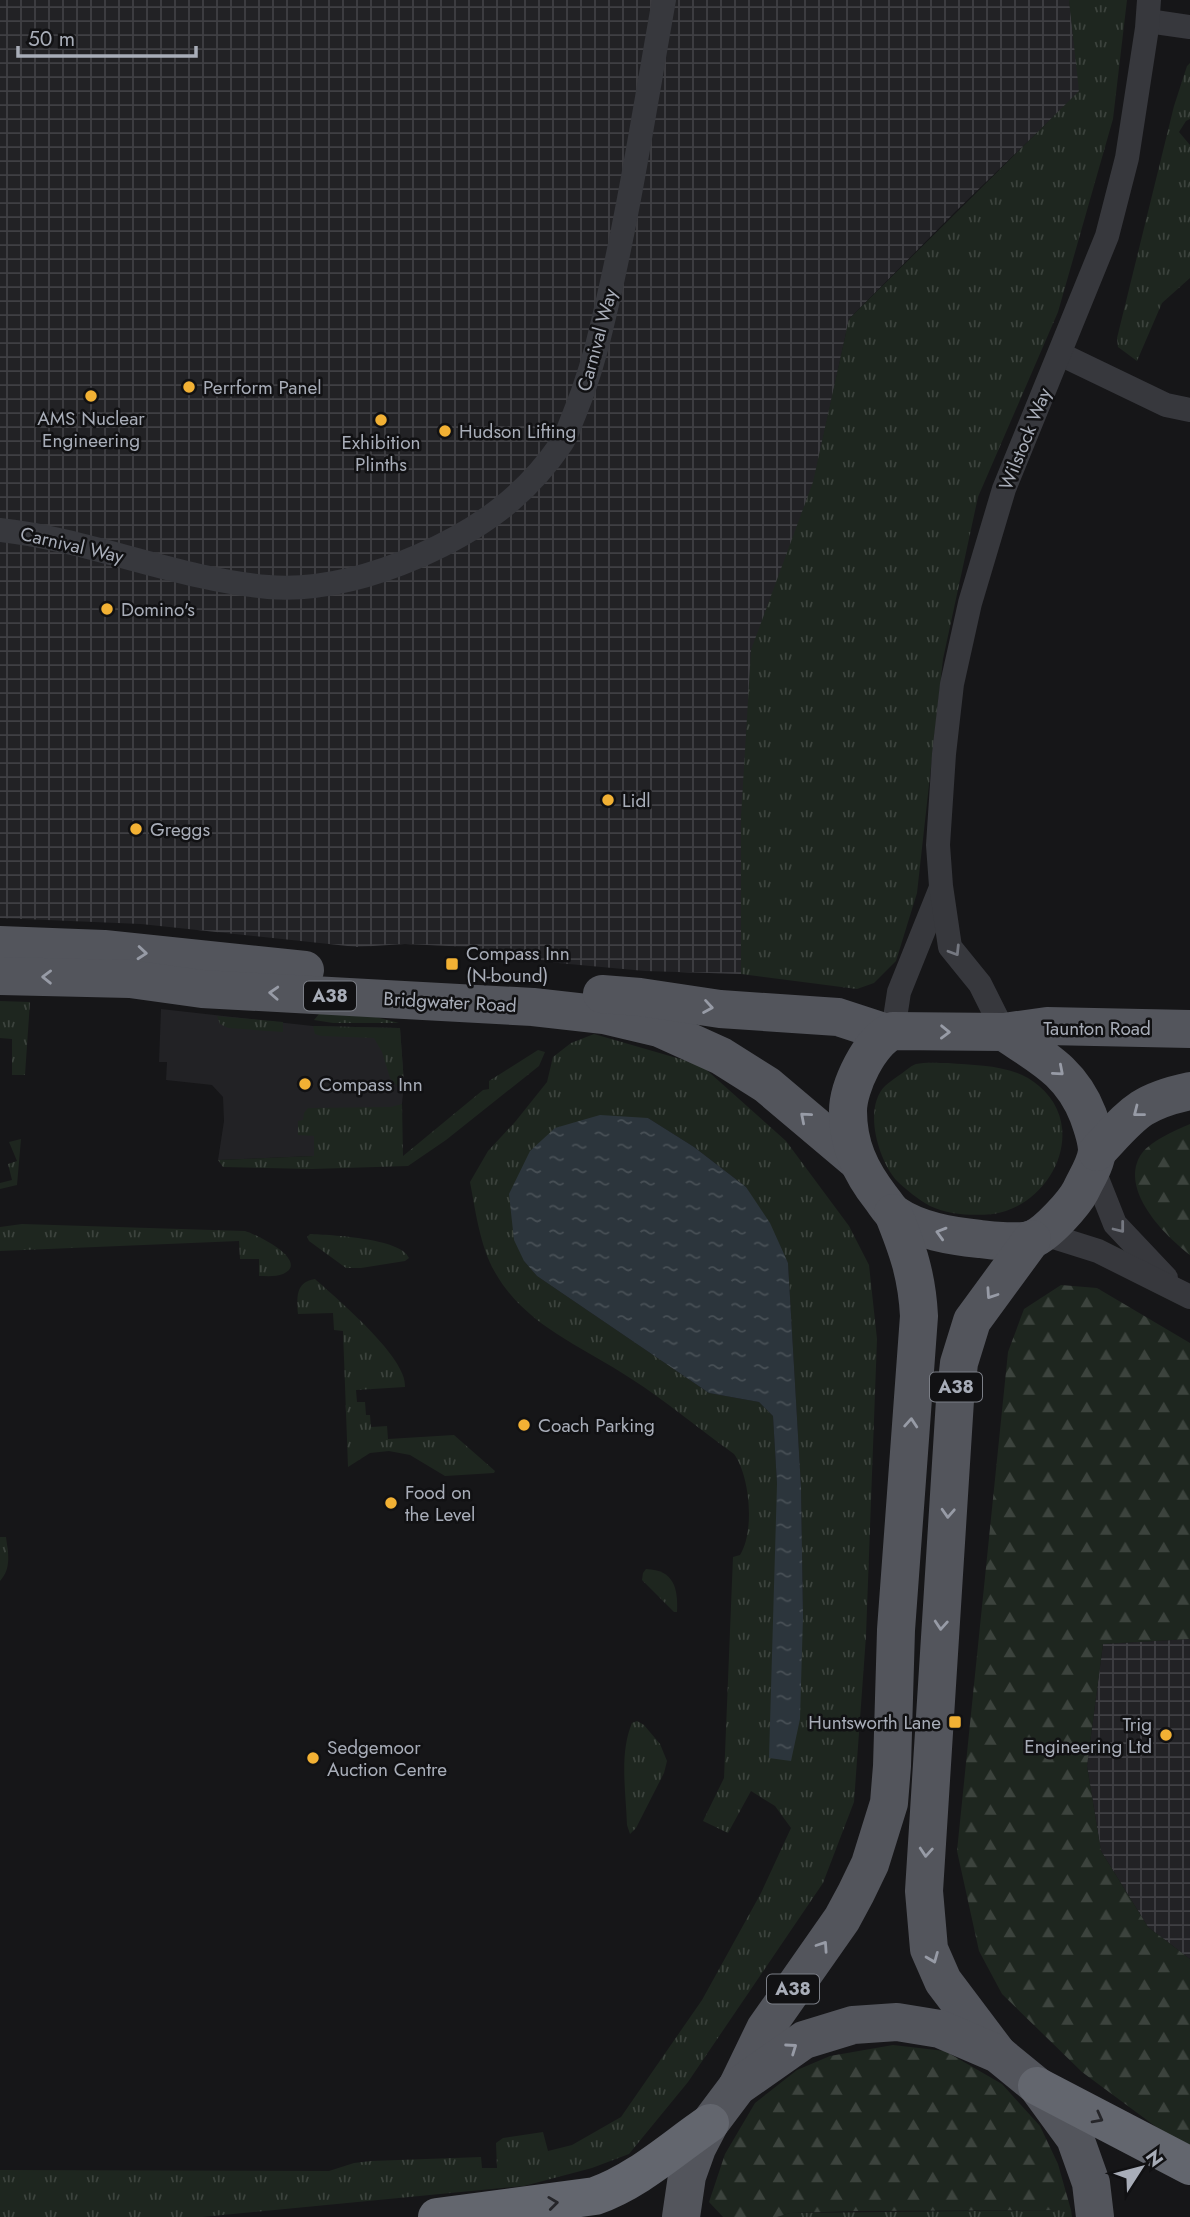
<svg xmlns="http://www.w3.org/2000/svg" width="1190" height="2217" font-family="Jost,sans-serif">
	<defs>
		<pattern id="industrial-grid" width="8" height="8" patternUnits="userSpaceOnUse" patternTransform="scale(1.75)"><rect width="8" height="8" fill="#222225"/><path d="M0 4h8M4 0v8" fill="none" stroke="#3f3f43"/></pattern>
		<pattern id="grass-tufts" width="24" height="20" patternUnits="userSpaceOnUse" patternTransform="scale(1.75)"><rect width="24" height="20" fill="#1e261f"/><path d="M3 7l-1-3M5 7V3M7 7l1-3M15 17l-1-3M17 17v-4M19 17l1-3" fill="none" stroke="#3c433d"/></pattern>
		<pattern id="forest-firs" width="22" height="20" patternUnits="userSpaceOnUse" patternTransform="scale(1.75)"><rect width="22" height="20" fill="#1e261f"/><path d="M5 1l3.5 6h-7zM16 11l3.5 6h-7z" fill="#3c433d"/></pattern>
		<pattern id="water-ripples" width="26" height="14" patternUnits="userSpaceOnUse" patternTransform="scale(1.75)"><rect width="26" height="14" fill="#2c353c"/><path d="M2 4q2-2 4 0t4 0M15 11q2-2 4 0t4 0" fill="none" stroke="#485056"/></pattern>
	</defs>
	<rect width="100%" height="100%" fill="#161618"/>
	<polygon fill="#222225" points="161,1009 313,1026 400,1028 404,1083 402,1104 314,1156 218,1160 224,1121 223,1097 212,1085 166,1080 167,1062 159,1062"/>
	<g fill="url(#industrial-grid)">
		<polygon points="0,0 1069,0 1080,91 956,211 849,319 741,817 741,974 645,971 558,963 471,947 405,944 357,947 141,924 0,918"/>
		<polygon points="1190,1639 1190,1959 1148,1927 1101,1851 1087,1766 1103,1644"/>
	</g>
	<g fill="url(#grass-tufts)" fill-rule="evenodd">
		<polygon points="1069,0 1127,0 1113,119 1058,312 978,497 943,659 917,893 896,961 874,983 857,989 741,974 741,817 751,650 813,482 849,319 1079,91"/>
		<polygon points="1190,63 1190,119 1186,121 1179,132 1190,145 1190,278 1162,303 1137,361 1118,347 1117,338 1174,106 1187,66"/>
		<polygon points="0,1001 30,1002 25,1075 12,1075 12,1039 0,1038"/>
		<polygon points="353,1011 399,1023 333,1023 314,1020 319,1014"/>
		<polygon points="217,1016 283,1022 283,1032 228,1028 220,1024"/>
		<polygon points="313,1026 400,1028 404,1083 403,1093 390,1078 382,1052 374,1038 321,1036 315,1034"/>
		<path d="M594 1034 701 1065 786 1141 849 1226 869 1265 877 1339 866 1636 854 1802 823 1883 688 2082 629 2154 592 2168 524 2186 202 2217H0V2170L329 2171 354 2163 371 2161 481 2157 482 2168H497L496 2143 503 2138 543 2132 548 2151 572 2145 621 2117 702 2000 761 1893 791 1828 775 1806 751 1791 728 1833 703 1821 724 1778 733 1557 740 1555C755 1531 750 1476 734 1454 699 1429 666 1401 630 1378 583 1347 526 1326 496 1274 480 1247 476 1213 470 1182L488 1151 515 1122 547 1082 553 1057 571 1043ZM648 1118 694 1147 746 1187 788 1263 801 1487 803 1616 777 1484 773 1416 759 1402 709 1393 537 1276 524 1261Z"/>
		<polygon points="538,1050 545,1052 539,1066 446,1140 408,1166 312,1169 223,1167 218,1160 314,1156 314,1136 298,1135 298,1121 303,1120 304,1113 308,1108 391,1107 402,1104 403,1156 483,1090 489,1089 489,1081"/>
		<path d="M948 1063C979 1066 1014 1064 1039 1086 1089 1128 1052 1205 993 1214 972 1216 950 1215 930 1206 919 1200 905 1189 896 1180 878 1159 863 1108 885 1086 889 1082 894 1079 898 1076 903 1073 910 1066 916 1064 925 1062 938 1063 948 1063Z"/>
		<polygon points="21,1139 17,1185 0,1189 0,1183 12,1180 8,1164 17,1161 9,1142"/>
		<path d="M22 1224 245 1231C256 1234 311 1261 283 1274 276 1277 266 1276 259 1276V1259H240L239 1241 0 1251V1227Z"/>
		<path d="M310 1234C330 1235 401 1238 409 1258L405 1261 361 1268H346L309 1241 307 1237Z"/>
		<path d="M315 1279C336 1298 408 1358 405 1387L356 1390 357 1402H365L366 1415H370L371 1427 387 1426 388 1439 454 1435 495 1471 494 1473 445 1476 410 1455 389 1451 370 1453 348 1467 343 1331 334 1330 333 1313 298 1314C297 1298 295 1282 315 1279Z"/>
		<path d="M0 1537H6C8 1553 12 1568 0 1581Z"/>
		<path d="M646 1569C674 1570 678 1588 677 1612H674L642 1580 643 1573Z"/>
		<path d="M637 1721 644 1725 660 1744 667 1761 664 1773 636 1828 630 1834 627 1825C626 1792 619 1754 632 1723Z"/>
		<polygon points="1071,2210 1072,2217 777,2217 790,2213"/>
	</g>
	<g fill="url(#forest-firs)">
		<path d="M1190 1124V1255C1165 1236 1120 1191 1140 1156 1148 1142 1176 1130 1190 1124Z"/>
		<polygon points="1061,1285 1097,1288 1190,1343 1190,1639 1103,1644 1087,1766 1101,1851 1148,1927 1190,1959 1190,2152 1082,2072 1002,1994 979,1951 957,1851 1008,1352 1024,1309"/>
		<polygon points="893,2045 945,2051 1002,2084 1040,2126 1058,2164 1071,2210 857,2211 790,2213 777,2217 723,2217 709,2202 725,2154 755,2103 797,2070 830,2056"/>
	</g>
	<polygon fill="url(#water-ripples)" points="600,1115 648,1118 694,1147 746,1187 770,1223 788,1263 801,1487 803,1616 800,1719 791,1761 769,1758 777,1484 773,1416 759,1402 709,1393 537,1276 524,1261 514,1240 509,1194 530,1151 555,1128"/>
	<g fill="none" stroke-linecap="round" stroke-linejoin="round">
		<g stroke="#37383d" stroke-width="24">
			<polyline points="1148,21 1190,27"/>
			<polyline points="1060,354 1166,405 1190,410"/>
			<path d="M0 530C91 540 177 579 268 587 319 591 373 576 419 556 478 530 524 498 561 444 567 436 570 424 574 415 588 381 596 353 604 317 629 213 645 106 664 0"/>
			<polyline points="893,1031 899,992 940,890"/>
			<polyline points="1004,1032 980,984 950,947 941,886 938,845 944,754 952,684 970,603 1004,489 1107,236 1127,158 1147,28 1149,0"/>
			<polyline points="1092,1166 1115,1224 1166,1278"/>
			<polyline points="1041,1233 1098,1251 1190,1297"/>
		</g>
		<g stroke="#53555c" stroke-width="38">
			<polyline points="0,945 104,949 305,970"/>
			<polyline points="0,976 130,979 202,989 533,1007 604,1015 659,1028 721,1056 767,1085 857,1161"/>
			<polyline points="602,994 640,997 720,1009 838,1017 887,1033"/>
			<path d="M1004 1032C1041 1057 1071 1071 1088 1115 1092 1126 1097 1140 1097 1151 1096 1164 1086 1179 1081 1190 1074 1204 1047 1233 1033 1239 1021 1243 993 1241 980 1239 951 1236 919 1231 894 1214 889 1210 885 1203 881 1198 860 1171 848 1145 848 1111 848 1087 870 1040 893 1031L1004 1032 1047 1026 1190 1029"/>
			<path d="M1097 1152C1132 1115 1138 1102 1190 1091"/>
			<polyline points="998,2054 943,1981 929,1949 924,1891 955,1400 959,1363 972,1321 1032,1239"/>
			<path d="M737 2087 765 2029 842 1919 856 1893 870 1864 889 1803 892 1766 896 1630 919 1316C917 1276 908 1250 893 1213"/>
			<polyline points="681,2217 687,2176 697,2148 710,2123 737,2087 804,2040 853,2025 897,2022 940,2029 998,2054 1037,2086 1075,2138 1091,2183 1095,2217"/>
		</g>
		<g stroke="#63666e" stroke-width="38">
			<polyline points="1037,2086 1190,2166"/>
			<path d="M437 2217 595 2196C638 2181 673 2148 710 2123"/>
		</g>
	</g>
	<defs><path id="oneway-chevron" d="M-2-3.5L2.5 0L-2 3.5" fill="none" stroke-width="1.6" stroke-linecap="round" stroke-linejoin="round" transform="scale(1.75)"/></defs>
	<g stroke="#757881">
		<use href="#oneway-chevron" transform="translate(955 951) rotate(58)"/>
		<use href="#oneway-chevron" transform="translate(1120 1228) rotate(52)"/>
	</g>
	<g stroke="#979ba6">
		<use href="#oneway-chevron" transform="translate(142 953) rotate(5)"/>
		<use href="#oneway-chevron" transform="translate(47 977) rotate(-179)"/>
		<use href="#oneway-chevron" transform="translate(274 993) rotate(-177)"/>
		<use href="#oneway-chevron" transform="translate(708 1007) rotate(9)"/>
		<use href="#oneway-chevron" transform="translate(945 1032) rotate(1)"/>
		<use href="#oneway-chevron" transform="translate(1059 1071) rotate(41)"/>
		<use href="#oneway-chevron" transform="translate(1138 1112) rotate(142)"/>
		<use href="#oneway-chevron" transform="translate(805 1117) rotate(-139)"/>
		<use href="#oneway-chevron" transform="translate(941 1233) rotate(-164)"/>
		<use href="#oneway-chevron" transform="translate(991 1294) rotate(124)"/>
		<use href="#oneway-chevron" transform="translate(911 1423) rotate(-86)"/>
		<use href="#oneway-chevron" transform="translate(948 1513) rotate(93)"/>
		<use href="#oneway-chevron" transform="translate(941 1625) rotate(94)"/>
		<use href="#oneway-chevron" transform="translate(926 1852) rotate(94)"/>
		<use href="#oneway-chevron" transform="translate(823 1946) rotate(-56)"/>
		<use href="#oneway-chevron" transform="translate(933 1958) rotate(68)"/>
		<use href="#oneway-chevron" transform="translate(792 2048) rotate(-35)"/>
	</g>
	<g stroke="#26262a">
		<use href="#oneway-chevron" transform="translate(1098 2118) rotate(28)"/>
		<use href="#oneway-chevron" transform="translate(553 2203) rotate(-7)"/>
	</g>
	<g fill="#f2b134" stroke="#111113" stroke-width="2.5">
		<circle cx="189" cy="387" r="7"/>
		<circle cx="91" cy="396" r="7"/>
		<circle cx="381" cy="420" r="7"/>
		<circle cx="445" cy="431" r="7"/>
		<circle cx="107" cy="609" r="7"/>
		<circle cx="608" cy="800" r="7"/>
		<circle cx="136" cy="829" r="7"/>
		<rect x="445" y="957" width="14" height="14" rx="3.5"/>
		<circle cx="305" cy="1084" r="7"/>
		<circle cx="524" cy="1425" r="7"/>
		<circle cx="391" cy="1503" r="7"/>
		<rect x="948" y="1715" width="14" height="14" rx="3.5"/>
		<circle cx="1166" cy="1735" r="7"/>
		<circle cx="313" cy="1758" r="7"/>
	</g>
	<g text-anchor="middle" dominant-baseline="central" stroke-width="5" stroke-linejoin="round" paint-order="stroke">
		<g fill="#111113" stroke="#7b7e86" stroke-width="2">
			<rect x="304" y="981.5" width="52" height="29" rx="5"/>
			<rect x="930" y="1372.5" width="52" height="29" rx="5"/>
			<rect x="767" y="1974.5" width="52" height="29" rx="5"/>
		</g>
		<g font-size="18" font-weight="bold" fill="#a8adb8">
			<text x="330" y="996">A38</text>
			<text x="956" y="1387">A38</text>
			<text x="793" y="1989">A38</text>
		</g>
		<g font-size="19" fill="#a8adb8" stroke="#111113">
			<text transform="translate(597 340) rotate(-75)">Carnival Way</text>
			<text transform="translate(1025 439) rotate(-68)">Wilstock Way</text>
			<text transform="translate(72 545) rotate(13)">Carnival Way</text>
			<text transform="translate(450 1002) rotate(3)">Bridgwater Road</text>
			<text x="1097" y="1028">Taunton Road</text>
		</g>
		<g font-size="19" fill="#a8adb8" stroke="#111113" text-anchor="start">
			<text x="203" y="387">Perrform Panel</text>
			<text x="91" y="418" text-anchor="middle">AMS Nuclear<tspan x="91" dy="22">Engineering</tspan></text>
			<text x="459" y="431">Hudson Lifting</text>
			<text x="381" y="442" text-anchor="middle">Exhibition<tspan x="381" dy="22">Plinths</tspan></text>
			<text x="121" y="609">Domino's</text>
			<text x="622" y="800">Lidl</text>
			<text x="150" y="829">Greggs</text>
			<text x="466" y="953">Compass Inn<tspan x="466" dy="22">(N-bound)</tspan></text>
			<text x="319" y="1084">Compass Inn</text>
			<text x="538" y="1425">Coach Parking</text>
			<text x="405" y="1492">Food on<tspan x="405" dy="22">the Level</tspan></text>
			<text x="941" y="1722" text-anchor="end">Huntsworth Lane</text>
			<text x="1152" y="1724" text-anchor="end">Trig<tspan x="1152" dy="22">Engineering Ltd</tspan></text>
			<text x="327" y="1747">Sedgemoor<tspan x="327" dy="22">Auction Centre</tspan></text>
		</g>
	</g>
	<g transform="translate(1141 2168) rotate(54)" stroke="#111113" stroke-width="5" paint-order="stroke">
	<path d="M0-5L12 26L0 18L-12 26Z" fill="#a8adb8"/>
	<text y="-10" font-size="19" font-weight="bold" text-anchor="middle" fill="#a8adb8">N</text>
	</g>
	<path d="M18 46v10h178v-10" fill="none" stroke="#a8adb8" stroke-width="3.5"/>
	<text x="28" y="46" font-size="21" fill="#a8adb8" stroke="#111113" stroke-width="5" paint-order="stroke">50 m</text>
</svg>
